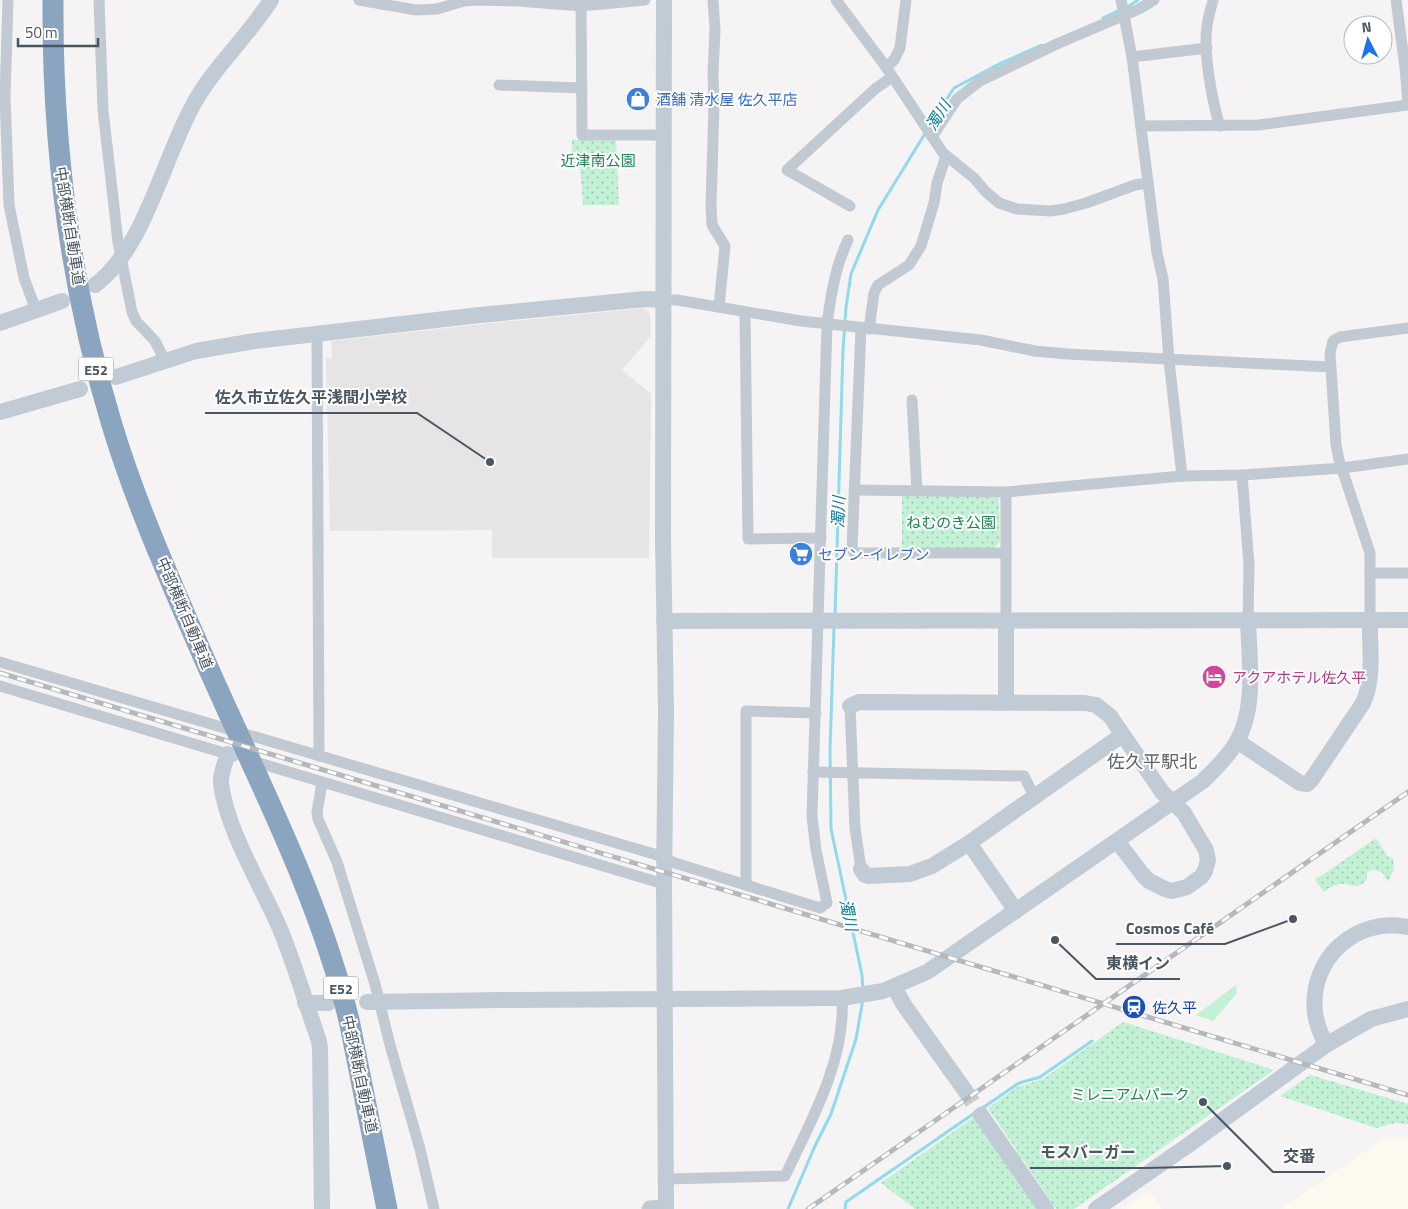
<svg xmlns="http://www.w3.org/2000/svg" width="1408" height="1209" font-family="'Titillium Web','Noto Sans JP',sans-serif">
	<defs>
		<pattern id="park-dots" width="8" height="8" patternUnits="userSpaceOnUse" patternTransform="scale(1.25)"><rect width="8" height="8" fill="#c3f1d5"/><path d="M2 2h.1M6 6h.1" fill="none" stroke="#a0c6b0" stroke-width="1.8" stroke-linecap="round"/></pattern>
	</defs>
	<rect width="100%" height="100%" fill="#f5f3f3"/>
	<g fill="#fdf9ef">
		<polygon points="1397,1137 1408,1137 1408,1209 1280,1209 1385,1138"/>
		<polygon points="1150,1191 1162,1209 1123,1209 1138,1198"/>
	</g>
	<polygon fill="#e6e4e5" points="644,308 650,314 651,336 622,370 651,394 649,558 492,558 492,530 330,531 326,358 332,358 331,341 492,323"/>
	<polygon fill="#c3f1d5" points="1236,985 1237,993 1213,1021 1196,1015"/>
	<g fill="url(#park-dots)">
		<polygon points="616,139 619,205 583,205 580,167 572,167 572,140"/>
		<polygon points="902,495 995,495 999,500 1000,542 994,548 902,548"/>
		<path d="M1376 838 1388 857 1393 858 1394 870 1392 872 1390 879 1388 881 1382 872 1374 870 1367 872V879C1358 891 1354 884 1342 884 1335 884 1329 888 1324 892L1315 880Z"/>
		<polygon points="1123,1022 1274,1070 1074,1209 1056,1209 1022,1158 1016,1178 1037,1209 915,1209 881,1183 974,1117 1012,1171 1017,1151 988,1108 1017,1087 1043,1079"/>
		<polygon points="1310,1075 1408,1104 1408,1124 1395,1123 1376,1128 1280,1096"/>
	</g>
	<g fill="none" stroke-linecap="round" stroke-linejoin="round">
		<g stroke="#90daee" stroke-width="3">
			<polyline points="1126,8 1138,0"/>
			<polyline points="1103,18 1120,10"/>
			<polyline points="929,126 954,88 1001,63 1042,45"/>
			<polyline points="835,616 843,350 846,307 851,274 878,210 926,132"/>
			<polyline points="834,627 830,750 831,829 862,975 863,990"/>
			<polyline points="981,1109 1019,1083 1040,1077 1092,1041"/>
			<polyline points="788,1209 814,1148 831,1114 856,1039 863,999"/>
			<polyline points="845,1209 846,1202 976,1112"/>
		</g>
		<polyline stroke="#caccce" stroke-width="16" stroke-dasharray="16 8" stroke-linecap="butt" points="964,1089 981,1115"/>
		<g stroke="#c1cad2" stroke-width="11">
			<polyline points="8,0 5,97 9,205 24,278 36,310"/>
			<polyline points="99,0 103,110 118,242 132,312 136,321 155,341 165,361"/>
			<polyline points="359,0 416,10 437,9 464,1 476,0 518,1 581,6 645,0"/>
			<polyline points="581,0 582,135 665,135"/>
			<polyline points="713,0 715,30 713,74 714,105 711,206 712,225 725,246 719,307"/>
			<polyline points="836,0 886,67 943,153 974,178 985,191 999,203 1017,209 1051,211 1064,209 1086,203 1135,185 1148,183"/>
			<polyline points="1121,0 1132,57"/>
			<path d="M1213 0C1211 9 1208 17 1207 26 1203 51 1212 102 1220 126"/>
			<polyline points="1396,0 1405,67 1408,104"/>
			<polyline points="886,67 894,60 900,48 906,0"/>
			<polyline points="499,85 582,88"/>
			<polyline points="1141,126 1259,125 1408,105"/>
			<polyline points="932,137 957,99 980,81 1059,43 1139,9 1154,0"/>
			<polyline points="850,206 787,170 875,89 892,77"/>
			<polyline points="664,300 677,300 801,321 981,340 1035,351 1067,354 1330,367"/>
			<polyline points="745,312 748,539 821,538"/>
			<polyline points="861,328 852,549 854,553 1006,553"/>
			<polyline points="869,329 874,293 878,285 909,265 921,246 934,203 937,183 946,156"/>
			<polyline points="317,334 319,756"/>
			<polyline points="912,400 917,491"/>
			<polyline points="1242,475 1249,565 1248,620"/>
			<polyline points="1182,476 1169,360 1163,279 1157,253 1132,57 1207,48"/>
			<polyline points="854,490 1006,492 1182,476 1242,475 1343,468 1408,459"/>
			<polyline points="1006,492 1006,621"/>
			<polyline points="1370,573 1408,573"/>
			<polyline points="1370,619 1370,553 1339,460 1336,445 1330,353 1333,341 1340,337 1408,328"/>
			<path d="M0 662 654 854 675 863 820 908 827 903 816 850 812 816 827 324C831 295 835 267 848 240"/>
			<polyline points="0,686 234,756"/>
			<polyline points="850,706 855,828 861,869"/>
			<polyline points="252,761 664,884"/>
			<polyline points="813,772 1024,776 1034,796"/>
			<polyline points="322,783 317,812 318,819 337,862 375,984 390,1045 420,1149 434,1209"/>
			<polyline points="746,885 746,711 816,713"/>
			<path d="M666 1179 785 1176C811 1121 846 1060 842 998"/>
			<polyline points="647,1209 649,1206 666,1205"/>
		</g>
		<g stroke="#c1cbd6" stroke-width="16">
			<polyline points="664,0 663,539 666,710 664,884 666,1209"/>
			<path d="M95 285C144 249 163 160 192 107 213 67 247 38 271 0"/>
			<polyline points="0,323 62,301"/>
			<polyline points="116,377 196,351 255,341 480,315 645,299 664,300"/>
			<polyline points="0,412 80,389"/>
			<polyline points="664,621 1408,620"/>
			<polyline points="1006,702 1006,621"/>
			<polyline points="850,706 859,702 1085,703 1096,705 1110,716 1162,792 1184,813 1206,850 1208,860 1205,871 1201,877 1187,887 1172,891 1165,889 1149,881 1143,875 1117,841"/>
			<path d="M1237 741 1300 783 1307 784 1312 779 1363 703C1375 677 1369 647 1370 619"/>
			<path d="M228 754C225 763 220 774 221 784 227 829 258 880 277 922 294 960 305 1002 319 1041L320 1048 322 1209"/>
			<polyline points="969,843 1016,911"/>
			<polyline points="861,869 865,875 868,876 910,874 932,866 969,843 1122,735"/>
			<polyline points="894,987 904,1005 964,1089"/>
			<path d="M367 1002 503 1000 842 998 883 991 927 972 1203 781C1215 769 1227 758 1236 743 1257 708 1249 660 1248 620"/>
			<polyline points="305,1003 328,1003"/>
			<path d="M1326 1045C1321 1034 1316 1024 1315 1012 1309 959 1356 916 1408 927"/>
			<polyline points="981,1115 1046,1209"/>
			<polyline points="1096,1209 1187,1146 1326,1045 1371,1019 1408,1009"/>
		</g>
		<path stroke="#8ba5c1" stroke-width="21" d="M53 0C52 144 70 287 112 425 136 504 170 580 203 656 255 775 318 893 349 1020L387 1209"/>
		<g stroke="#b5b8bd" stroke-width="5">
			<g id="rail">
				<polyline points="0,673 1408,1095"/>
				<polyline points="808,1209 1408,792"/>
			</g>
		</g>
		<use href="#rail" stroke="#fff" stroke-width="3" stroke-dasharray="9" stroke-linecap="butt"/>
	</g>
	<defs>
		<g id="shop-disc" transform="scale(1.25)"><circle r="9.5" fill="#3f7fe0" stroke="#fff"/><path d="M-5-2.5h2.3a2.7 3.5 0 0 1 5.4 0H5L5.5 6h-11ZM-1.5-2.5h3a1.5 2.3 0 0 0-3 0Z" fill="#fff"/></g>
		<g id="supermarket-disc" transform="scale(1.25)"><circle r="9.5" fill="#3f7fe0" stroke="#fff"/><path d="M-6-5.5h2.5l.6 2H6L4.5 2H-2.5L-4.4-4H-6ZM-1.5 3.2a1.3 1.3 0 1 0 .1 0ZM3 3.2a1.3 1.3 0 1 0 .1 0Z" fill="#fff"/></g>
		<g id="hotel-disc" transform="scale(1.25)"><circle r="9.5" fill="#d1479c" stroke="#fff"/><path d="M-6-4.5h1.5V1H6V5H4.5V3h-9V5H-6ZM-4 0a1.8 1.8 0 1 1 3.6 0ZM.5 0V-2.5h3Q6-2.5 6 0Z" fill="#fff"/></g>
		<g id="station-disc" transform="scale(1.25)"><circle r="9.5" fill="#1a4fb4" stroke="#fff"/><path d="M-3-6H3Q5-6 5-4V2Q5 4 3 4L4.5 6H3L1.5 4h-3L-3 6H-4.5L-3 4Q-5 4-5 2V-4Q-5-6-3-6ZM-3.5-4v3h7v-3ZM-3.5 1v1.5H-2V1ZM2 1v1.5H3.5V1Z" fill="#fff"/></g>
	</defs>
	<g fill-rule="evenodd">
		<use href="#shop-disc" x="638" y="99"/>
		<use href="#supermarket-disc" x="801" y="554"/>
		<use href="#hotel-disc" x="1214" y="677"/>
		<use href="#station-disc" x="1134" y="1007"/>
	</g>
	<g text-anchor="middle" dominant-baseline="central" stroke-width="4" stroke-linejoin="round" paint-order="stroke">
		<g fill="#fff" stroke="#808990" stroke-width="1">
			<rect x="78.5" y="357.5" width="35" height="23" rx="4"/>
			<rect x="323.5" y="976.5" width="35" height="23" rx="4"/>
		</g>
		<g font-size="14" font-weight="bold" fill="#4a5661">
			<text x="96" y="369">E52</text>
			<text x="341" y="988">E52</text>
		</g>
		<g font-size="15" fill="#366cbe" stroke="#fff" text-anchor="start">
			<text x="656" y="99">酒舗 清水屋 佐久平店</text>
			<text x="818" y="554">セブン-イレブン</text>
		</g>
		<g font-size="15" fill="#17864f" stroke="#fff">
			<text x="598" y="160">近津南公園</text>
			<text x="951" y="522">ねむのき公園</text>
			<text x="1130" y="1094">ミレニアムパーク</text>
		</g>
		<g font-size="15" fill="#4a5661" stroke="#fff">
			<text transform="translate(70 226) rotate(81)">中部横断自動車道</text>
			<text transform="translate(185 613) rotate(67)">中部横断自動車道</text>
			<text transform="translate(360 1074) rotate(78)">中部横断自動車道</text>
		</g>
		<g font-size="15" fill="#b23c85" stroke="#fff" text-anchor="start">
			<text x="1232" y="677">アクアホテル佐久平</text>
		</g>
		<g font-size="15" fill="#164399" stroke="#fff" text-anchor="start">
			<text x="1152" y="1007">佐久平</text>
		</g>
		<g font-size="16" font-style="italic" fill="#0c7c9b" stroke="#fff">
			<text transform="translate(938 115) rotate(-58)">濁川</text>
			<text transform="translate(838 512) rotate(-88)">濁川</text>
			<text transform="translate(849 915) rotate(78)">濁川</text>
		</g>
		<g font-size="18" fill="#5f6368" stroke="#fff">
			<text x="1152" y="761">佐久平駅北</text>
		</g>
	</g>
	<path fill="none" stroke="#4a5661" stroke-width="2" d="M490 462L417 413H205M1293 919L1225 944H1116M1055 940L1096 979H1180M1227 1166L1146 1168H1030M1203 1102L1273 1172H1325"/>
	<g fill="#4a5661" stroke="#fff" stroke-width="2">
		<circle cx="490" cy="462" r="5"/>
		<circle cx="1293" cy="919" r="5"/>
		<circle cx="1055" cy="940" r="5"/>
		<circle cx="1227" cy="1166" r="5"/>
		<circle cx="1203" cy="1102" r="5"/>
	</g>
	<g font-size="16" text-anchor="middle" font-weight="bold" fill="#4a5661" stroke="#fff" stroke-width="4" stroke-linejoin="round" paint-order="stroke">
		<text x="311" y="403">佐久市立佐久平浅間小学校</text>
		<text x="1170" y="934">Cosmos Café</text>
		<text x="1138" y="969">東横イン</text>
		<text x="1088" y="1158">モスバーガー</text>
		<text x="1299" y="1162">交番</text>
	</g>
	<g transform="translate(1368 40) rotate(354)"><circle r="24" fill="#ffffff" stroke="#b7bbc0"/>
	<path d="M0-4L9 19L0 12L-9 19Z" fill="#1a73e8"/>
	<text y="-8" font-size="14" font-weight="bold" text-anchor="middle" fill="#4a5661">N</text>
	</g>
	<path d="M18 38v8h80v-8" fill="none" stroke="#4a5661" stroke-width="2.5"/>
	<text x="25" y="38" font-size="15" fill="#4a5661" stroke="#ffffff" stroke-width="4" paint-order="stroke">50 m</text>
</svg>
